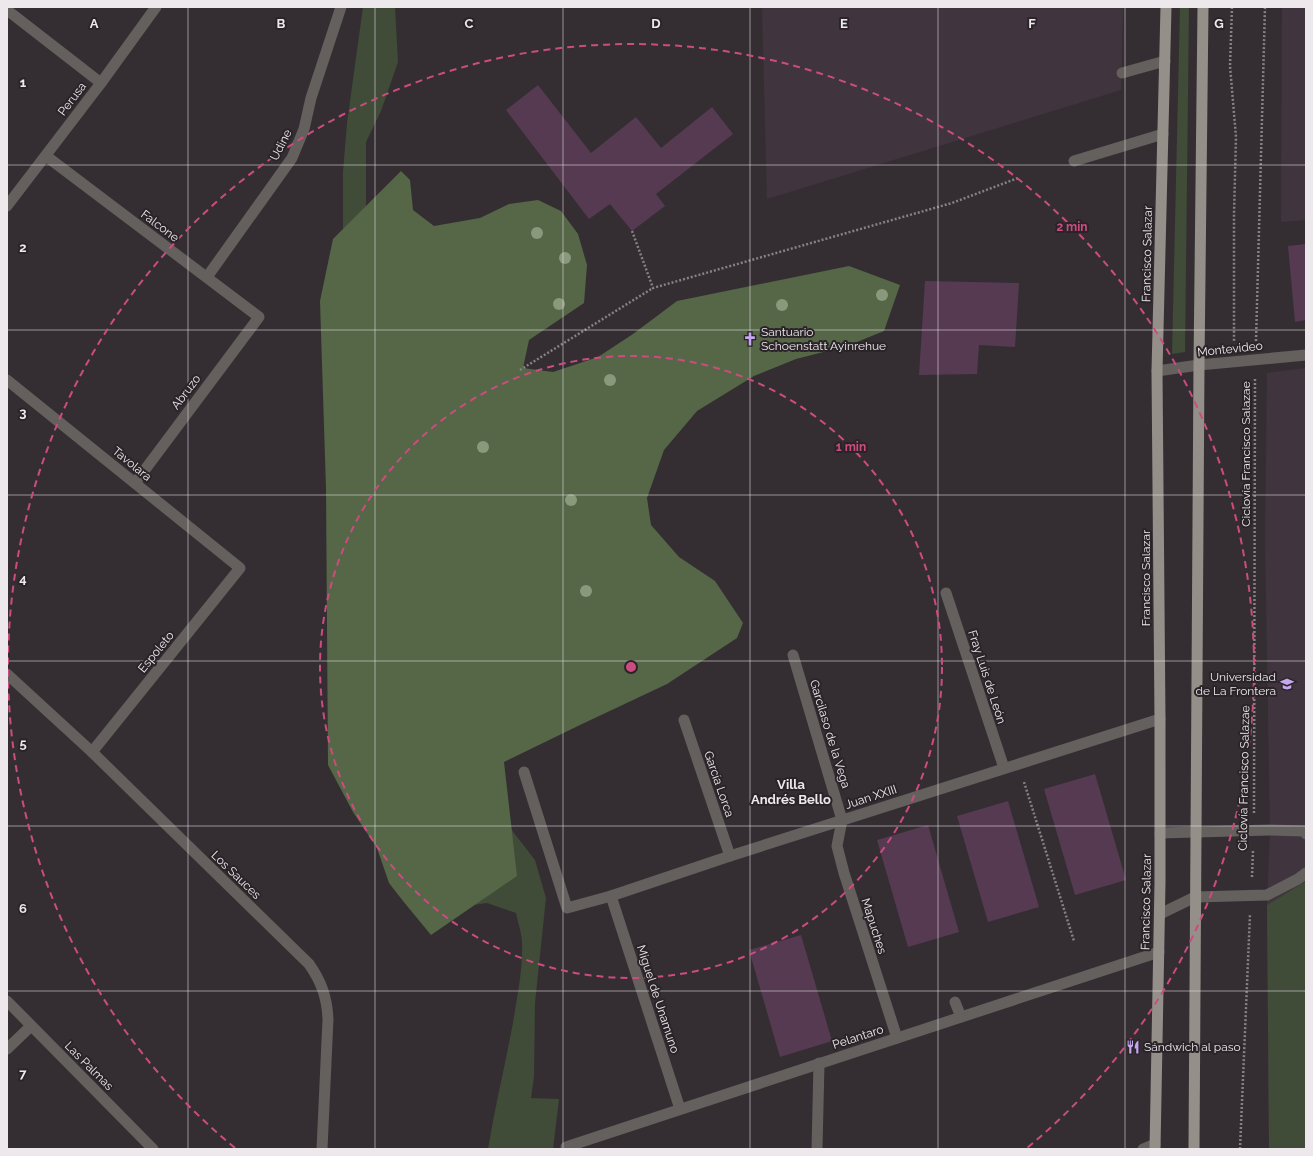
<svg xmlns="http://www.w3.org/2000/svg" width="1313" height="1156" font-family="Raleway,sans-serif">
	<rect width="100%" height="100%" fill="#342e33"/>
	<g fill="#40353e">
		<polygon points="762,7 1123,7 1121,90 767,199"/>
		<polygon points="1282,7 1306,7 1306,220 1281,222"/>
		<polygon points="1306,368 1306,1149 1269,1149 1267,905 1270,830 1265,538 1267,373"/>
	</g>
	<g fill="#404b38">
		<path d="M363 7H395L398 62 381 111 366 142V252L487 792 514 833 535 860 546 898 535 1003 534 1077 531 1098 559 1099 553 1149H488C495 1107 505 1065 513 1023 517 997 523 970 522 943 522 934 518 923 516 913L487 903 444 909 343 256V172L347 123Z"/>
		<polygon points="1180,7 1189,7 1185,352 1172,354"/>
		<polygon points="1306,881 1306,1149 1269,1149 1267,905"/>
	</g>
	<polygon fill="#556747" points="401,171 410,180 413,210 434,226 480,218 509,204 538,200 561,211 578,234 587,265 584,303 529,340 523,368 553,372 598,357 633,334 677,301 849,266 900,285 884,331 847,346 796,359 754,376 697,411 664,450 647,498 651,525 679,557 715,581 743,623 737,638 667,684 580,725 504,762 517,876 431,935 403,901 389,883 377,848 353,812 328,765 326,488 320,301 333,239"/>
	<g fill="#553a52">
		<polygon points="538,85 591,153 636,117 661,148 712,107 733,134 656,194 665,206 632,231 610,204 589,219 506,110"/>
		<polygon points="1306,244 1306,320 1295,322 1288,246"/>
		<polygon points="925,281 1019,283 1015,347 979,345 977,374 919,375"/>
		<polygon points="1095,774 1126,880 1075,895 1044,789"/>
		<polygon points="1008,801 1039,907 988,922 957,816"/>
		<polygon points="928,825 959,932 908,947 877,840"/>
		<polygon points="801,935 832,1041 780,1057 749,950"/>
	</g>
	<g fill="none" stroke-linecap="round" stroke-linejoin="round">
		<g stroke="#868185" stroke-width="2.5" stroke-dasharray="2 2" stroke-linecap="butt">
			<polyline points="1232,7 1230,66 1236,137 1234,214 1234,342"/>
			<polyline points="632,231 653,288 952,203 1018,178"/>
			<polyline points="1256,341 1265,7"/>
			<polyline points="520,370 653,288"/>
			<polyline points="1024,782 1074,941"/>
			<polyline points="1254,813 1255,378"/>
			<polyline points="1252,877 1253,850"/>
			<polyline points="1240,1149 1250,914"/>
		</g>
		<g stroke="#63605d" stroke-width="11">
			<polyline points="1122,73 1165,61"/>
			<polyline points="1074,161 1163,134"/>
			<polyline points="1160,833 1270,830 1304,831 1306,834"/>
			<polyline points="1160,914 1195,897 1267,895 1298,879 1306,873"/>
			<polyline points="955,1002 961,1017"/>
		</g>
		<g stroke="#63605d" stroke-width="11">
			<polyline points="7,10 101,83"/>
			<polyline points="46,156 259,317 135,483"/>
			<polyline points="7,206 101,83 156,7"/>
			<polyline points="207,277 292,158 304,129 311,98 341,7"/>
			<polyline points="7,380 240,568 92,752"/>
			<polyline points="946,593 1004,768"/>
			<polyline points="793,655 842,820 837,846 844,873 897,1038"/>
			<polyline points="684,720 730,856"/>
			<polyline points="524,772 567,908 611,896 730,856 1160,719"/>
			<polyline points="611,896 680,1109"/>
			<polyline points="7,1001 153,1149"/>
			<polyline points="7,1049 31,1026"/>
			<polyline points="566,1147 1159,952"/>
			<polyline points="817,1149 819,1063"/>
			<polyline points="1143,1149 1155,1144"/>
		</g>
		<g stroke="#63605d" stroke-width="11">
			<polyline points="1157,371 1199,365 1306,355"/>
			<path d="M7 674 92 752 309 964C321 981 327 997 328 1019L322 1149"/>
		</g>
		<g stroke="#958f89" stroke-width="11">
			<polyline points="1155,1149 1160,883 1160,719 1157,371 1166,7"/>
			<polyline points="1194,1149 1199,365 1203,7"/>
		</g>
	</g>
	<g fill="#8a997c">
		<circle cx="537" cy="233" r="6"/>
		<circle cx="565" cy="258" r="6"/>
		<circle cx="882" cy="295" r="6"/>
		<circle cx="559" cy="304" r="6"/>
		<circle cx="782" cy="305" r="6"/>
		<circle cx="610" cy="380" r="6"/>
		<circle cx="483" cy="447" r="6"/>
		<circle cx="571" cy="500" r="6"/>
		<circle cx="586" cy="591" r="6"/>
	</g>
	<path fill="none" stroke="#ece8eb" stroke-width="1" stroke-opacity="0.55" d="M188 7V1149M375 7V1149M563 7V1149M750 7V1149M938 7V1149M1125 7V1149M7 165H1306M7 330H1306M7 495H1306M7 661H1306M7 826H1306M7 991H1306"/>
	<g fill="none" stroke="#cc4c7f" stroke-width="2" stroke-dasharray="7 5">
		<circle cx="631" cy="667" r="311"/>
		<path d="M235 1148A623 623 0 1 1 1027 1148"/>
	</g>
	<defs>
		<g id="church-bare" transform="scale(1.08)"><path d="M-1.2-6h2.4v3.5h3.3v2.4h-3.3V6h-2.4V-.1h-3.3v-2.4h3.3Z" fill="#c5a6f0" stroke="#2a2429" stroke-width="2.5" paint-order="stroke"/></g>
		<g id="university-bare" transform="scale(1.08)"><path d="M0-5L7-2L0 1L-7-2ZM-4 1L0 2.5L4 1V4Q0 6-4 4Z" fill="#c5a6f0" stroke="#2a2429" stroke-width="2.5" paint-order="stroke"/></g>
		<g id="restaurant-bare" transform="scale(1.08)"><path d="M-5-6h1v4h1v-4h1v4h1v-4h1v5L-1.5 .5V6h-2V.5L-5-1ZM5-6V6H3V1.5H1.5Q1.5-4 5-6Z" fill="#c5a6f0" stroke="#2a2429" stroke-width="2.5" paint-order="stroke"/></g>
	</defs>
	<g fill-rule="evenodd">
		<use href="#church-bare" x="750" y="339"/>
		<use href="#university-bare" x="1287" y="684"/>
		<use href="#restaurant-bare" x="1133" y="1047"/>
	</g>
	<g text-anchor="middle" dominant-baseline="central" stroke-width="4" stroke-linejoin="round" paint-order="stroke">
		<g font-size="12" fill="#ece8eb" stroke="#2a2429">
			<text transform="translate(72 99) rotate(-53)">Perusa</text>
			<text transform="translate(281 145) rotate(-63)">Udine</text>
			<text transform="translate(160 226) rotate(37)">Falcone</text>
			<text transform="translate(1147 254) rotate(-89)">Francisco Salazar</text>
			<text transform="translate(1230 349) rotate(-6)">Montevideo</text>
			<text transform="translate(186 392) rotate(-53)">Abruzo</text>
			<text transform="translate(1246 454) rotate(-90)">Ciclovía Francisco Salazae</text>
			<text transform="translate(132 464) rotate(39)">Tavolara</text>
			<text transform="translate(1146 578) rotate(-90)">Francisco Salazar</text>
			<text transform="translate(156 652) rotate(-51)">Espoleto</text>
			<text transform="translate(987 677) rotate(72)">Fray Luis de León</text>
			<text transform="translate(830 734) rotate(73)">Garcilaso de la Vega</text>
			<text transform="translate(1244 778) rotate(-89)">Ciclovía Francisco Salazae</text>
			<text transform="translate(719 784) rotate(71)">García Lorca</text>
			<text transform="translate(871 797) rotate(-18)">Juan XXIII</text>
			<text transform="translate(236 875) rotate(44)">Los Sauces</text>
			<text transform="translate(1146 902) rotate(-89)">Francisco Salazar</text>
			<text transform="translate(874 926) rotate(72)">Mapuches</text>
			<text transform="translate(658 999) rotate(72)">Miguel de Unamuno</text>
			<text transform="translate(858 1037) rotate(-18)">Pelantaro</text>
			<text transform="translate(89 1066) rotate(45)">Las Palmas</text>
		</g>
		<g font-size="12" fill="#ece8eb" stroke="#2a2429" text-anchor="start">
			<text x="761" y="332">Santuario<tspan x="761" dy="14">Schoenstatt Ayinrehue</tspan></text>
			<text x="1276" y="677" text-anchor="end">Universidad<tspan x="1276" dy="14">de La Frontera</tspan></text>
			<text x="1144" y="1047">Sándwich al paso</text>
		</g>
		<g font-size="13" font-weight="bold" fill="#ece8eb" stroke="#2a2429">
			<text x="791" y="784">Villa<tspan x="791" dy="15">Andrés Bello</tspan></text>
		</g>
	</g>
	<g font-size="13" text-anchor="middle" font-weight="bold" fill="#ece8eb" stroke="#2a2429" stroke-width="4" stroke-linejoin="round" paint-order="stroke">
		<text x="94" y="28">A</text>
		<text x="281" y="28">B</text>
		<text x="469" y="28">C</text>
		<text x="656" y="28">D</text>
		<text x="844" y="28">E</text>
		<text x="1032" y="28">F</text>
		<text x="1219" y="28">G</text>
		<text x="23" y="87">1</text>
		<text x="23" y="252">2</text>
		<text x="23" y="417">3</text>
		<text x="23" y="583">4</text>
		<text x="23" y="748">5</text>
		<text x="23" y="913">6</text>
		<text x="23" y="1078">7</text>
	</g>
	<circle cx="631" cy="667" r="6" fill="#cc4c7f" stroke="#2a2429" stroke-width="2"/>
	<g font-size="12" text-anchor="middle" font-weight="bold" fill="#cc4c7f" stroke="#2a2429" stroke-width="4" stroke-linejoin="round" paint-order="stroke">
		<text x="1072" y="231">2 min</text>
		<text x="851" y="451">1 min</text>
	</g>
	<rect width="1313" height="1156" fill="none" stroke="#ece8eb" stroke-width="16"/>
</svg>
